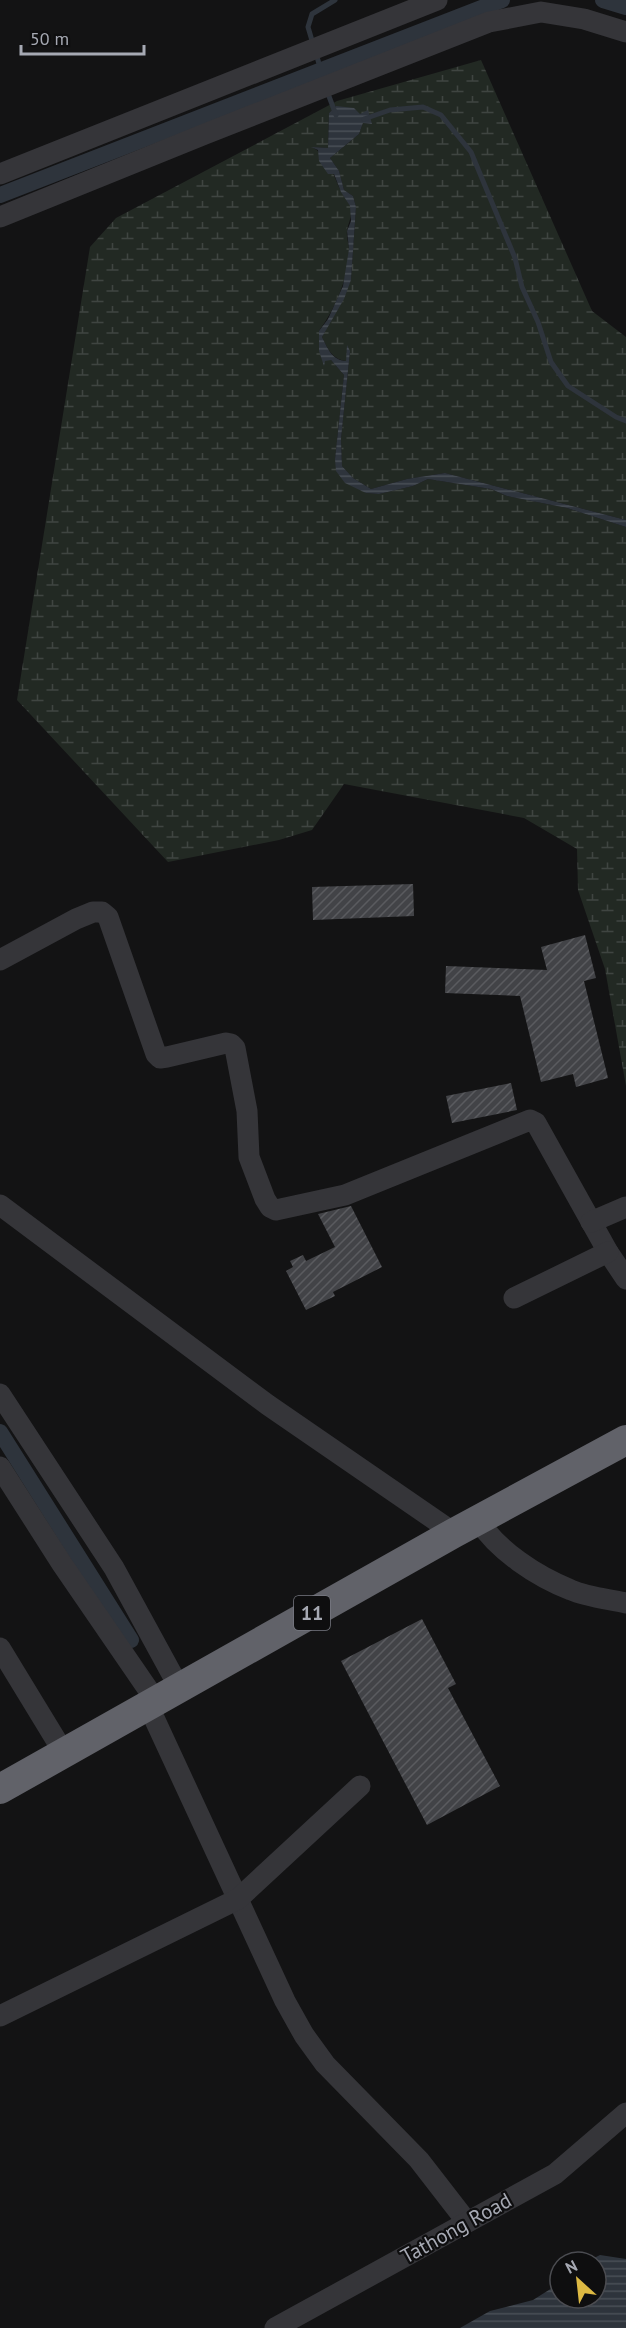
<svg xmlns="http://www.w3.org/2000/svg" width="626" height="2328" font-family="'PT Sans',sans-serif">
	<defs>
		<pattern id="wetland-marsh" width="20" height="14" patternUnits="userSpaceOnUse" patternTransform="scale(1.5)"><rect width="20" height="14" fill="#222923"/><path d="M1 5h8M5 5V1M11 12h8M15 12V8" fill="none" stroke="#3f4541"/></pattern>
		<pattern id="water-rules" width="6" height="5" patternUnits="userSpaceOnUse" patternTransform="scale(1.5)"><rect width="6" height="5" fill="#2e343c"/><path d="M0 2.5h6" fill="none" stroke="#494f56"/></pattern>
		<pattern id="building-hatch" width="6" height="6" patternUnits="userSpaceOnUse" patternTransform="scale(1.5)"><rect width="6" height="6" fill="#424347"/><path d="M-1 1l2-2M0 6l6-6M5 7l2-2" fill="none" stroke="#5a5b5f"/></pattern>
	</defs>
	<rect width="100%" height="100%" fill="#131314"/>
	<path fill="url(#wetland-marsh)" d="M481 60 592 311 626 337V520L445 473 407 479 371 489 353 478 342 466 341 439 350 351 346 361C332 359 328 349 322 337L351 280 356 207 353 196 344 190 339 171 330 158 359 134 363 123 371 124 360 115 336 106 329 113 328 148 312 147C325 154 333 172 338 185 341 193 349 201 351 209 352 218 348 223 347 231 346 237 349 244 349 250 348 279 336 307 319 331L324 360H331L344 375 335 459 366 493 379 494 413 486 428 479 491 489 507 496 567 508 626 527V1086L605 969 578 890 577 849 524 818 344 784 312 830 279 840 168 862 17 700 90 247 116 218 337 101Z"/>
	<g fill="url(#water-rules)">
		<path d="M336 106 354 108 360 114 368 110 372 124 363 123 359 134 330 158 339 171 344 190 353 196 356 207 351 280 344 299 322 337C328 349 332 360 346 361L347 345 350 351 341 439 342 466 353 478 371 489 407 479 445 473 626 520V527L567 508 507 496 491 489 428 479 413 486 379 494 366 493 345 483 336 471 335 459 344 375 331 360 325 361 324 366 319 351V331L328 319 343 286 349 249 347 231 351 221 350 206 341 192 334 174H328L319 161 318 150 311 147 328 148 329 113Z"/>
		<polygon points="600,2255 626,2259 626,2328 460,2328 490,2311 533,2300 560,2283 560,2298 596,2298 596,2262 586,2262"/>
	</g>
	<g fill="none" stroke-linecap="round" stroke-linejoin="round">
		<g stroke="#2e343c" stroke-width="5">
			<polyline points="313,44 308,27 312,14 335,0"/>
			<polyline points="316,53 324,82"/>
			<polyline points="327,91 336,115"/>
			<polyline points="364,119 390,110 423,107 441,115 471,152 515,258 522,287 538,322 551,362 568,386 616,417 626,421"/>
		</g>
		<g stroke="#2e343c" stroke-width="16">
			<polyline points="603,0 626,7"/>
			<polyline points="0,195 502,0"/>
			<polyline points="0,1432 131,1640"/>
		</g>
	</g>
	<g fill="url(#building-hatch)">
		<polygon points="413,884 414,916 313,920 312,887"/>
		<polygon points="585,935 596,978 584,981 608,1078 576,1087 573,1074 541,1082 520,996 445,993 446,966 547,970 541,947"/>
		<polygon points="511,1083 517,1110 452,1123 446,1096"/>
		<polygon points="351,1206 382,1267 333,1292 335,1296 306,1310 286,1271 293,1267 290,1261 303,1255 306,1261 335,1247 318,1214"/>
		<polygon points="422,1619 456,1684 448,1688 500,1786 427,1825 341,1661"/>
	</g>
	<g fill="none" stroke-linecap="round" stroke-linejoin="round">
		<g stroke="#353539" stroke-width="21">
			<polyline points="0,174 437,0"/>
			<polyline points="0,217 205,134 489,22 541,12 584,19 626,32"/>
			<polyline points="0,960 76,919 93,912 102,912 108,917 156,1054 160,1058 167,1057 226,1043 231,1044 235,1048 247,1111 249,1157 265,1199 270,1207 276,1210 345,1195 530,1120 536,1123 608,1252 626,1279"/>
			<polyline points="0,1205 268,1405 454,1533"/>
			<polyline points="591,1222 626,1207"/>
			<polyline points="514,1298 608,1252"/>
			<polyline points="0,1394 114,1568 180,1689"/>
			<polyline points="0,1467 62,1564 156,1701"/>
			<path d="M478 1520C498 1551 536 1576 571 1590 587 1597 608 1599 626 1603"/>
			<polyline points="0,1648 64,1753"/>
			<polyline points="148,1705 285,2001 304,2035 325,2064 419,2160 467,2222"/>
			<polyline points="0,2016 238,1899 360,1786"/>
			<polyline points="275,2328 555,2174 626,2113"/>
		</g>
		<polyline stroke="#616269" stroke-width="30" points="0,1789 454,1533 626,1440"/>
	</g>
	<g text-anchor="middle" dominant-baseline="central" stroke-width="4.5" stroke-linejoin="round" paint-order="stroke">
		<rect fill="#0e0e0f" stroke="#787a82" stroke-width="1.5" x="294" y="1596" width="36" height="34" rx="4.5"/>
		<g font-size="20" font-weight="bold" fill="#a6a9b3">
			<text x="312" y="1613">11</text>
		</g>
		<g font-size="21" fill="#a6a9b3" stroke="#0e0e0f">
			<text transform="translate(456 2228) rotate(-29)">Tathong Road</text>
		</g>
	</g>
	<g transform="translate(578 2280) rotate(333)"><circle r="28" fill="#0e0e0f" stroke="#4b4c51" stroke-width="1.5"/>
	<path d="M0-4.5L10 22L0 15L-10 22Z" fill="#ddb943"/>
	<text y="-9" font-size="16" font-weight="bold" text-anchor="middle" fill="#a6a9b3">N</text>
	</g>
	<path d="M21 45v9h123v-9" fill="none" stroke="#a6a9b3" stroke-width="3"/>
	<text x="30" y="45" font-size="18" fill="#a6a9b3" stroke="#0e0e0f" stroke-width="4.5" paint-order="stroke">50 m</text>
</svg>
